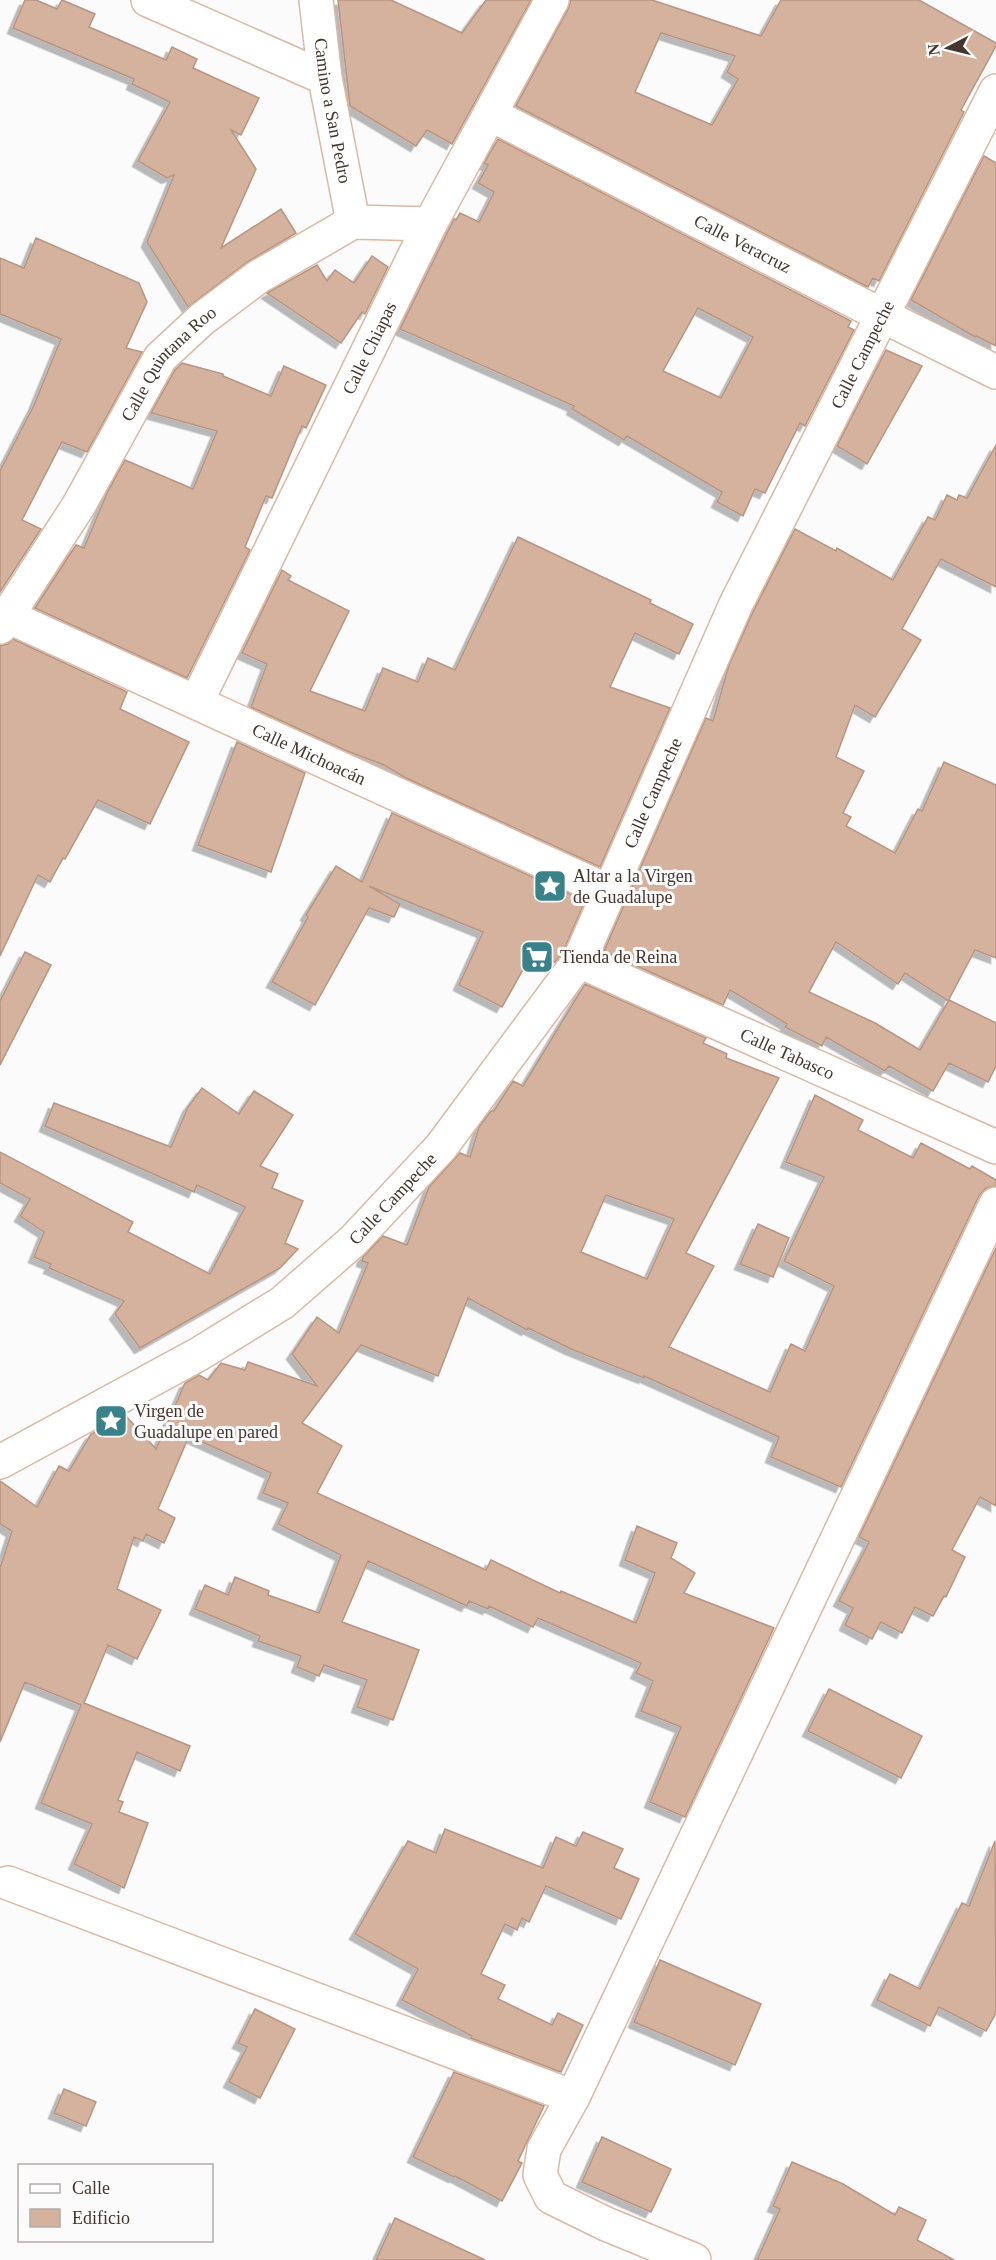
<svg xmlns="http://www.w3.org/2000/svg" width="996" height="2260" font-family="Georgia,serif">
	<defs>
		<filter id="shadow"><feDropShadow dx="-5.5" dy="5.5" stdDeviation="0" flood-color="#0004"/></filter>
	</defs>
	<rect width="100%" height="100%" fill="#fbfbfb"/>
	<g fill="#d5b29d" stroke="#b79582" stroke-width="1.5" fill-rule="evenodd" filter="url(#shadow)">
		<polygon points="25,0 36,0 57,9 62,0 95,14 89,27 166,60 172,47 197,59 193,68 259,98 241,135 231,130 256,169 221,248 281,209 296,233 247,262 188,307 147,242 174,175 167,178 138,161 170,102 132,84 134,79 13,28"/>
		<polygon points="338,0 391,0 462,33 486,0 531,0 452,144 427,130 416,146 350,106"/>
		<path d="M571 0H652L761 36 781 0H919L996 43V46L961 110 964 112 879 281 873 278 868 287 516 106 568 9ZM661 33 735 56 727 72 738 79 712 125 635 92Z"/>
		<path d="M498 139 851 321 848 327 854 330 805 426 800 423 765 493 755 489 743 516 717 502 722 492 627 436 624 440 572 409 574 406 400 329 454 219 456 220 460 213 479 222 494 192 478 183 488 165 484 163ZM698 308 753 337 721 398 663 371Z"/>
		<polygon points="984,156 996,163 996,346 976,336 975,337 911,300"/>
		<polygon points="36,238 139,283 147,302 126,348 142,352 87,452 62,442 22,520 41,529 0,592 0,471 34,405 61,339 0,314 0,258 24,268"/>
		<polygon points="372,256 388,267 365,314 362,312 341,343 267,293 317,265 327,281 335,270 354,283"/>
		<polygon points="886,350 922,366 867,464 837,446"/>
		<polygon points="182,363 223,374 223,376 271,396 284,366 326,385 306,428 302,426 272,498 266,496 245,547 250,550 187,678 35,608 76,545 84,548 107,493 125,460 193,489 217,431 151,413 175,370"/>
		<polygon points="996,445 996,587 941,559 902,629 921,640 875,717 855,705 836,757 864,771 843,813 851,817 846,826 895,853 918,809 922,811 944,762 996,785 996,958 975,950 948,1001 905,973 898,984 836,942 809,992 875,1023 920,1050 949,1000 996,1023 996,1066 988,1082 949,1063 933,1091 889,1066 885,1071 826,1037 822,1046 785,1027 787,1024 730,990 723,1005 604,951 706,718 713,721 729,665 753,612 795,529 836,551 837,548 893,580 928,517 935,520 947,495 957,500 959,495 967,498"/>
		<polygon points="518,537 651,600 650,603 693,624 679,654 635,633 610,687 670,708 600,867 406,778 384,765 347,751 251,707 267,664 242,653 282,570 291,576 288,580 349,611 310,691 365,711 383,668 418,682 428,658 455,670"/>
		<polygon points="13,639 127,692 120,709 189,742 150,824 98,800 65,859 63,858 50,882 38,875 0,956 0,646 8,644"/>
		<polygon points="237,742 305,773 271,872 198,845"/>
		<polygon points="392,813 585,901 563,952 555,962 533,952 502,1007 459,985 483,932 369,886 400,904 394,917 369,908 315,1005 272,982 308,917 306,915 336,866 362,882"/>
		<polygon points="25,952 51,965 0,1065 0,1001"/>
		<path d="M585 984 706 1038 703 1043 727 1054 726 1058 779 1078 686 1253 714 1266 669 1347 770 1392 791 1344 805 1351 834 1286 784 1261 824 1177 786 1162 815 1095 863 1120 858 1130 913 1158 921 1143 970 1169 972 1166 996 1180V1186L986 1188 979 1196 841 1487 771 1457 779 1437 644 1376V1378L571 1349 528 1328 527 1330 468 1298 438 1376 361 1345 302 1423 342 1446 317 1493 486 1570 491 1560 560 1593 561 1591 636 1623 655 1573 625 1560 637 1526 677 1543 671 1558 695 1573 684 1593 774 1628 685 1817 650 1802 681 1727 641 1711 653 1681 636 1673 641 1663 538 1618 533 1627 489 1606 488 1609 469 1601 467 1606 368 1561 342 1622 419 1650 393 1720 357 1707 367 1680 324 1665 319 1676 297 1667 301 1656 258 1641 260 1636 195 1609 205 1585 228 1595 235 1577 269 1591 268 1595 319 1613 341 1555 278 1524 288 1503 263 1493 271 1473 189 1436 158 1509 175 1518 164 1543 146 1534 143 1541 134 1537 117 1589 161 1610 137 1659 108 1645 84 1703 190 1746 180 1771 137 1752 118 1800 123 1802 119 1812 148 1823 124 1888 74 1864 92 1824 41 1803 81 1705 25 1682 0 1742V1568L12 1531 0 1524V1481L37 1507 59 1466 69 1471 91 1434 99 1430 103 1432 125 1415 156 1449 185 1383 199 1375 208 1380 221 1363 245 1370 248 1362 317 1386 292 1354 317 1317 339 1333 368 1263 362 1261 363 1257 383 1236 407 1245 429 1187 460 1153 470 1157 479 1127 491 1111H494L513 1081 523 1086ZM606 1195 674 1219 647 1279 581 1252Z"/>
		<polygon points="202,1088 239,1114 254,1091 293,1115 260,1166 278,1174 272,1188 303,1201 285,1243 298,1249 280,1268 140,1348 115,1314 124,1301 49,1268 51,1264 34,1257 44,1232 20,1216 30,1199 0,1183 0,1152 133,1222 128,1232 210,1274 245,1207 197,1185 194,1192 45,1126 54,1103 171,1147 188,1107"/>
		<polygon points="758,1224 789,1238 773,1277 740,1264"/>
		<polygon points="996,1248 996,1506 980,1497 952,1550 965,1557 946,1597 944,1596 933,1616 915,1607 902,1633 881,1622 872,1639 845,1625 853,1608 839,1601 869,1542 859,1537"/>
		<polygon points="829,1689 922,1736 901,1778 808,1731"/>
		<polygon points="445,1829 543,1868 556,1837 576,1846 583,1832 623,1849 614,1868 639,1879 621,1919 546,1886 529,1922 522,1918 517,1930 505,1924 481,1974 505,1985 498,1999 552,2025 558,2013 583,2025 561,2072 471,2038 472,2036 402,2000 418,1969 355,1934 408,1841 436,1853"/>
		<polygon points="995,1841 996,2013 986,2031 939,2007 930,2026 877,2000 890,1974 920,1989 962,1903 969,1906"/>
		<polygon points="660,1960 761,2004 735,2065 634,2022"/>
		<polygon points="255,2009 295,2029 260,2098 229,2082 247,2047 238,2043"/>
		<polygon points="454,2072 544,2106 518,2161 522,2163 502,2201 455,2176 454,2177 413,2157"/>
		<polygon points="64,2089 96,2102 86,2126 54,2113"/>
		<polygon points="602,2137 671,2169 651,2212 582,2182"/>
		<polygon points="792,2162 843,2184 895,2215 899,2207 926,2220 917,2240 954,2260 757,2260 780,2209 773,2206"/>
		<polygon points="395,2218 485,2260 376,2260"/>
	</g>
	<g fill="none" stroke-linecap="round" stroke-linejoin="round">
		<g stroke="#dbb8a3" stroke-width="36">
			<g id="minor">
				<polyline points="148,0 325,78"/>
				<path id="s1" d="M316 0 325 78 353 222"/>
				<path id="s2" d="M490 114 883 316 996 372"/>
				<path id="s3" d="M7 616 610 892"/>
				<path id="s4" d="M0 627 79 505 160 358 202 319 258 277 353 222 430 224"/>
				<path id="s5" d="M197 701 430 224 552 0"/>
				<path id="s6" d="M579 961 996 1147"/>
				<path id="s7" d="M0 1462 199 1354 282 1303 353 1241 441 1147 579 961 736 604 996 91"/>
				<polyline points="8,1883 573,2097"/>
				<polyline points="694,2260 606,2224 551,2197 540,2175 544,2149 573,2097 996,1204"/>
			</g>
		</g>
		<use href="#minor" stroke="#fff" stroke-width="33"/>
	</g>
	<defs>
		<g id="sight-square" transform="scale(1.725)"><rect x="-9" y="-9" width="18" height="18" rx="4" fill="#3a828a" stroke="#fbfbfb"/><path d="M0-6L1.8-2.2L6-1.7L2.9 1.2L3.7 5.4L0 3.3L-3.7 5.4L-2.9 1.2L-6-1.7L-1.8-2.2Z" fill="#fff"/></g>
		<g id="supermarket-square" transform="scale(1.725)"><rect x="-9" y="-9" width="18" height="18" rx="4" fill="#3a828a" stroke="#fbfbfb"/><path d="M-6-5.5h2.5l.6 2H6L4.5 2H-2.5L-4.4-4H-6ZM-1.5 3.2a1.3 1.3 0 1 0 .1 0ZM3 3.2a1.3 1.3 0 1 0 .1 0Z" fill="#fff"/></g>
	</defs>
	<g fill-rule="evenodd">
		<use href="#sight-square" x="550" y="886"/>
		<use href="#supermarket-square" x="537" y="957"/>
		<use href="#sight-square" x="111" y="1421"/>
	</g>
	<g text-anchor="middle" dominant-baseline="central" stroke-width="6" stroke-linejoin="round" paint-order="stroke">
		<g font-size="18" fill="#44362e" stroke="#fbfbfb">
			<text stroke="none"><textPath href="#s1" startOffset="112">Camino a San Pedro</textPath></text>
			<text stroke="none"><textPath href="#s2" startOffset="284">Calle Veracruz</textPath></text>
			<text stroke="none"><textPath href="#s5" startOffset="393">Calle Chiapas</textPath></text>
			<text stroke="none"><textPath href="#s7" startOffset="1448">Calle Campeche</textPath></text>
			<text stroke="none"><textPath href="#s4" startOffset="314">Calle Quintana Roo</textPath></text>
			<text stroke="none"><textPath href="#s3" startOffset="332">Calle Michoacán</textPath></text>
			<text stroke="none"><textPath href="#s7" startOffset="962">Calle Campeche</textPath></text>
			<text stroke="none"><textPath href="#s6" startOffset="228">Calle Tabasco</textPath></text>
			<text stroke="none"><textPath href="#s7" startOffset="476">Calle Campeche</textPath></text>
		</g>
		<g font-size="18" fill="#44362e" stroke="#fbfbfb" text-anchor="start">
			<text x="573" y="876">Altar a la Virgen<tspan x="573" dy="21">de Guadalupe</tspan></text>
			<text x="560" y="957">Tienda de Reina</text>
			<text x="134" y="1411">Virgen de<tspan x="134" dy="21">Guadalupe en pared</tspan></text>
		</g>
	</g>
	<rect x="18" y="2164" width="195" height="78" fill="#fbfbfb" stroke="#b2aca9" stroke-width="1.5"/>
	<rect x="30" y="2184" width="30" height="9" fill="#ffffff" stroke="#b2aca9" stroke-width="1.5"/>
	<text x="72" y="2194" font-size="18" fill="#44362e">Calle</text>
	<rect x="30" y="2209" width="30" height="18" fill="#d5b29d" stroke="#b2aca9" stroke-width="1.5"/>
	<text x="72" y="2224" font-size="18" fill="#44362e">Edificio</text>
	<g transform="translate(948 48) rotate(263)" stroke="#fbfbfb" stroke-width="4.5" paint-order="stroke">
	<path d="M0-4.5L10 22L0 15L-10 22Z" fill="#44362e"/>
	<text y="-9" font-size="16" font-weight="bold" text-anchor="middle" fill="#44362e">N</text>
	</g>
</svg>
